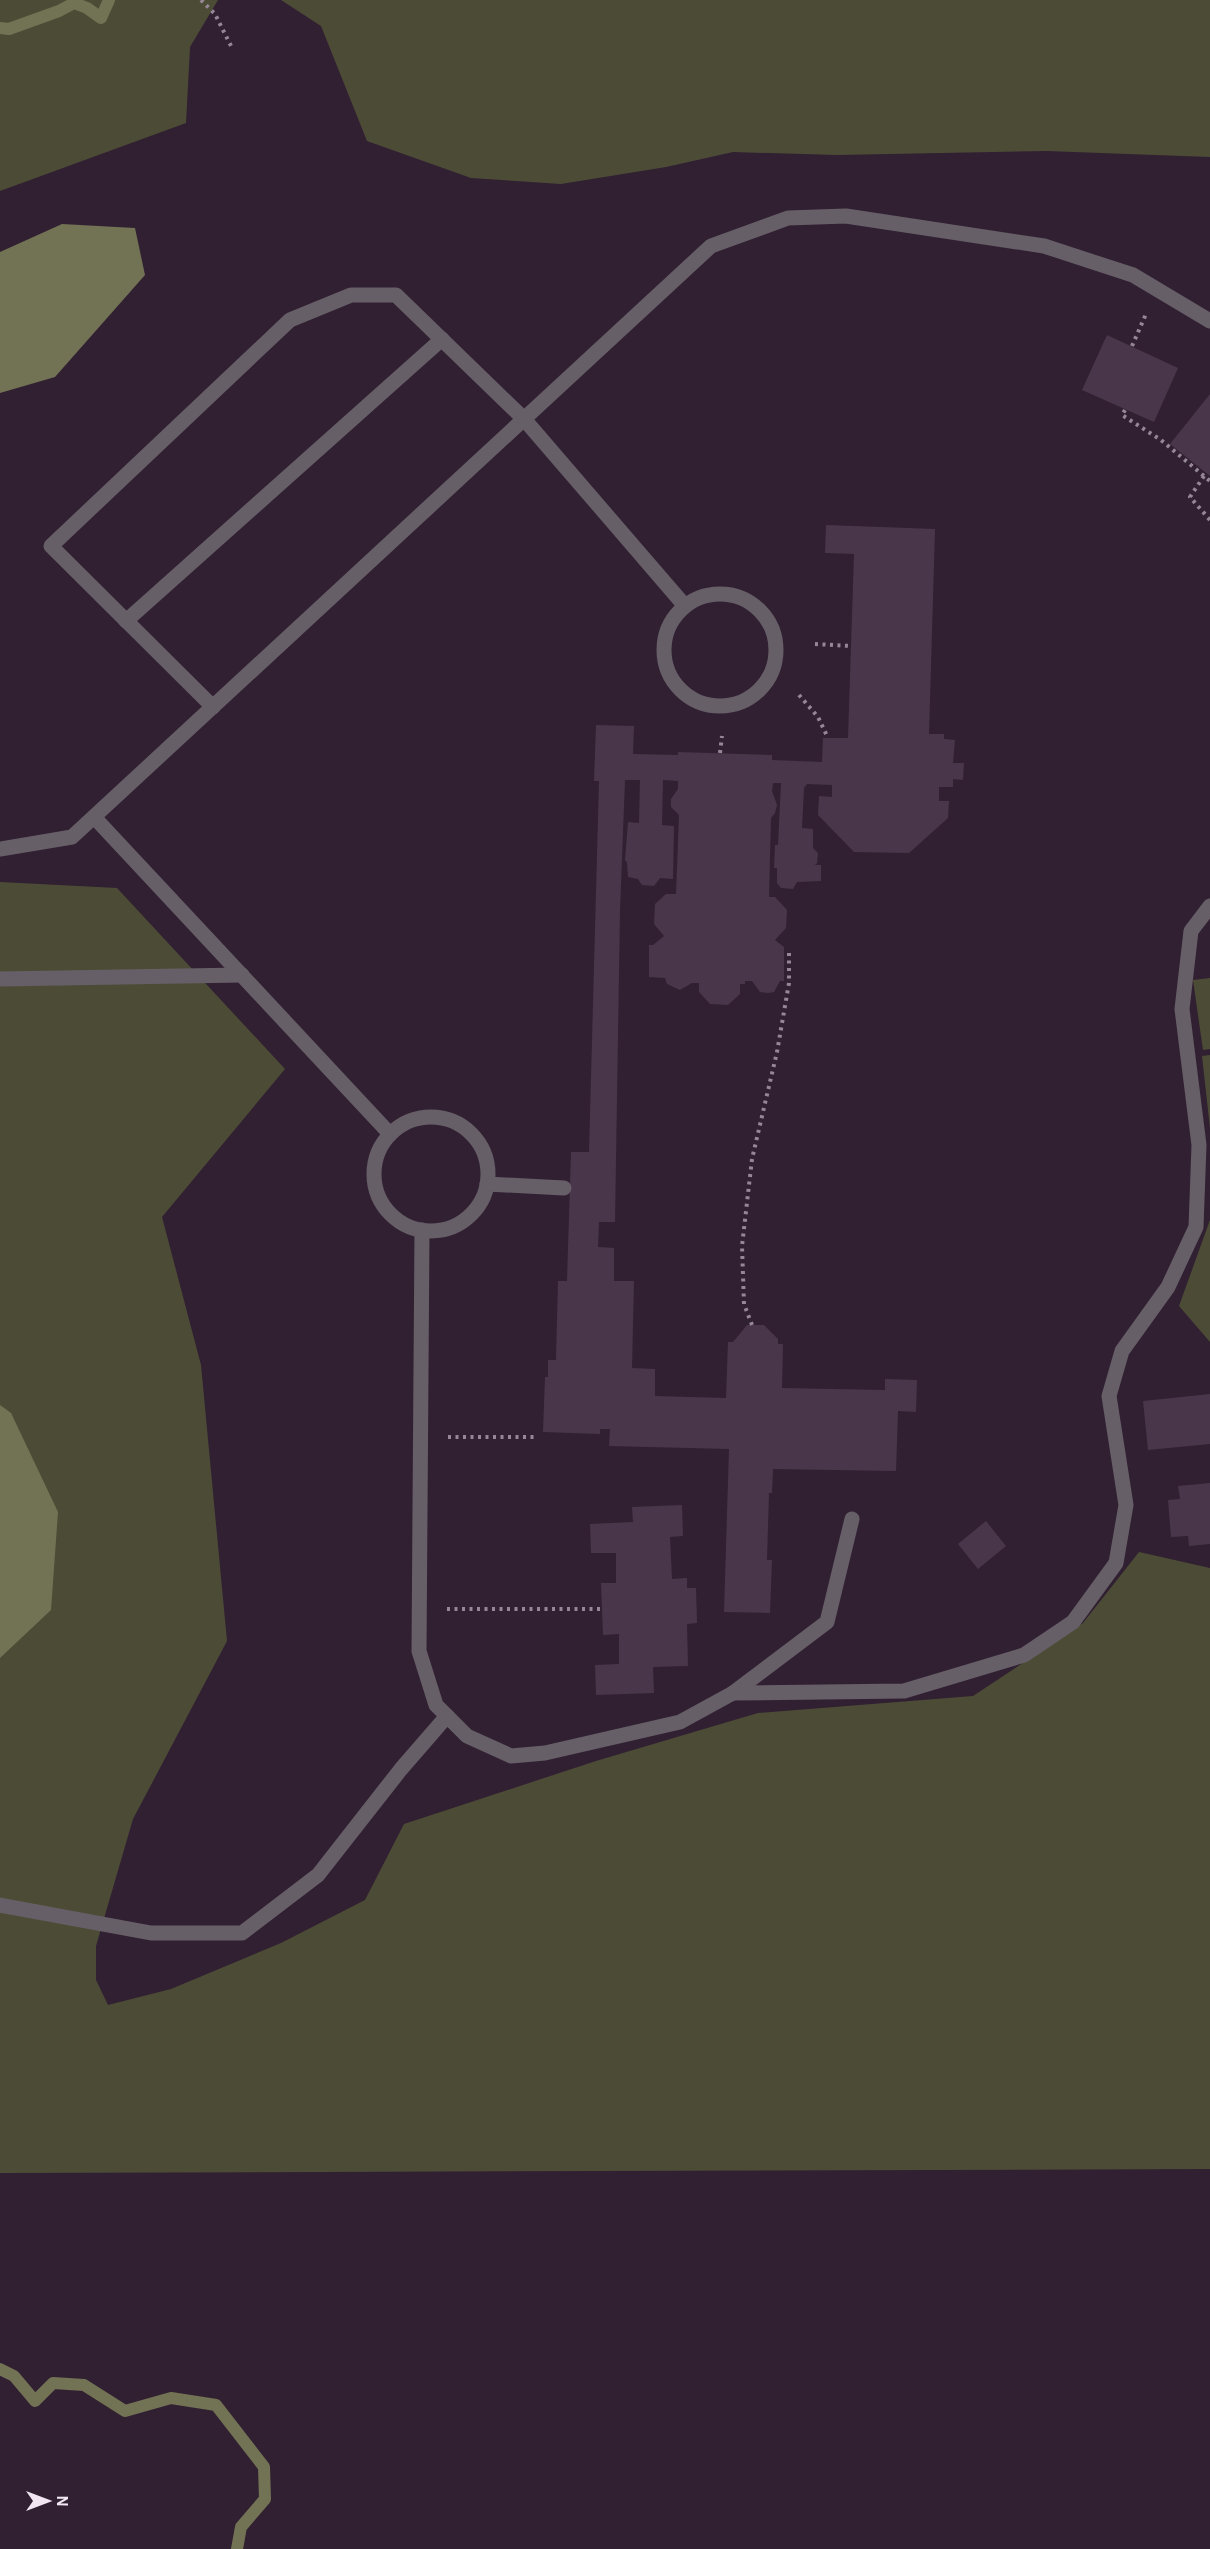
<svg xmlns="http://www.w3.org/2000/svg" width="1210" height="2549" font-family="'Alegreya Sans',sans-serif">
	<rect width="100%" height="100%" fill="#312032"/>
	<g fill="#4c4c36">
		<polygon points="0,0 218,0 190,47 186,123 0,191"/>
		<polygon points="281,0 1210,0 1210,157 1047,151 837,155 733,152 666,167 561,184 471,178 367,141 321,26"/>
		<polygon points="0,882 117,888 285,1069 162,1217 201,1365 227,1641 133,1819 96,1946 96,1980 108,2005 171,1989 281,1943 365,1900 404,1824 596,1761 758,1713 973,1696 1083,1623 1139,1552 1210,1568 1210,2169 0,2173"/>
		<polygon points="1210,978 1210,1049 1203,1050 1193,980"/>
		<polygon points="1210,1055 1210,1128 1202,1056"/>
		<polygon points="1210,1220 1210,1342 1179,1306"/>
	</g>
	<g fill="#727254">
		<polygon points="62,224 135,228 145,275 55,377 0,393 0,252"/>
		<polygon points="0,1405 11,1413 58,1512 51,1610 0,1658"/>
	</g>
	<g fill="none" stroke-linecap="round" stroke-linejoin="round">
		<g stroke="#727254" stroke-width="12">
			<polyline points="0,28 9,29 59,11 74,3 87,8 101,18 109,0"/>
			<polyline points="0,2369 14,2376 35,2401 53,2383 84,2385 125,2411 171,2398 216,2405 264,2467 265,2499 241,2527 237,2549"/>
		</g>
	</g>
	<g fill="#49364a">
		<polygon points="1107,335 1178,368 1154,422 1082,390"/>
		<polygon points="1210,394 1210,476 1170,444"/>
		<polygon points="826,525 935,529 929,734 944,734 944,739 955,740 953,763 964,763 963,780 953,779 953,787 939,787 939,801 949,801 948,818 909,853 854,852 818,815 819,796 832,797 832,785 807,784 804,788 802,828 813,829 813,848 818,853 817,863 815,865 821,865 821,881 797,882 793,889 781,888 777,883 777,868 774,868 775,845 778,845 781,783 773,783 772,791 777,805 775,813 771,818 769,897 775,897 787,910 786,928 775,940 784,947 784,981 780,981 774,992 768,993 760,992 752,981 745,981 745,984 740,984 740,994 728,1005 710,1004 699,992 699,983 692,983 680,990 667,984 665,978 649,977 649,945 653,945 664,936 654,924 655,904 666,894 676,894 679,815 671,807 671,799 678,789 678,781 663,780 662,825 674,826 673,879 660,878 654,886 642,885 638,879 628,877 627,862 625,860 628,822 639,823 640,780 625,780 620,910 615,1222 599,1222 598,1247 614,1248 614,1281 634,1281 632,1368 655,1369 655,1396 726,1398 728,1342 733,1342 747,1325 764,1325 778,1339 778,1344 783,1344 782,1388 885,1390 885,1379 917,1380 916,1412 898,1411 896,1471 773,1469 772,1493 769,1493 767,1560 772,1560 770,1613 724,1612 729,1449 609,1446 610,1429 600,1429 600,1434 543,1432 545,1377 548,1377 548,1360 556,1360 558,1281 567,1281 571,1152 589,1152 599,781 594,781 596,725 634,726 633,754 678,755 678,752 772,755 772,760 822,762 823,738 848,738 854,554 825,553"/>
		<polygon points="1210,1394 1210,1444 1148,1450 1143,1401"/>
		<polygon points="1210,1483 1210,1544 1189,1546 1188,1536 1171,1537 1168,1500 1180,1499 1178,1486"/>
		<polygon points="682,1505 683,1536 670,1537 672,1579 687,1578 687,1588 696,1588 697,1623 687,1624 688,1666 653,1667 654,1693 596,1695 595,1665 619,1664 619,1634 603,1635 601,1583 616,1583 616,1553 591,1553 590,1524 633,1522 632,1507"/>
		<polygon points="986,1521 1006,1546 978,1569 958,1544"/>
	</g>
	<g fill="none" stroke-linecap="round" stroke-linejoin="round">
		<g stroke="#958796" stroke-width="4" stroke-dasharray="3 4.5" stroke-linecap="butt">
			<polyline points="201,0 215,14 231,46"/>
			<polyline points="1132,346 1146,314"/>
			<polyline points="1125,410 1122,415 1161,440 1210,481"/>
			<polyline points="1204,476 1190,497 1210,520"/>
			<polyline points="815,644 851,646"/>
			<polyline points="799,695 818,717 828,738"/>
			<polyline points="720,753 722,736"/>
			<polyline points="752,1325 744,1304 742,1246 752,1159 777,1052 789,983 789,950"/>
			<polyline points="448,1437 538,1437"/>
			<polyline points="447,1609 602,1609"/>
		</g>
		<g stroke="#675f68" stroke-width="15">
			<circle cx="720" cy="650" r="56"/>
			<polyline points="126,621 442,339"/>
			<polyline points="213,707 51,546 290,320 351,295 396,295 524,419 685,606"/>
			<polyline points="94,817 390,1134"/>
			<polyline points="0,849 72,837 711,246 788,218 846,216 1044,246 1133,275 1210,321"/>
			<polyline points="0,979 242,975"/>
			<circle cx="431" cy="1174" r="57"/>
			<polyline points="487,1184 564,1188"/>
			<polyline points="422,1230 419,1651 436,1705 467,1736 511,1756 545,1753 680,1722 733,1693 827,1622 852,1519"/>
			<polyline points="733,1693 904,1691 1024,1655 1073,1622 1116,1563 1126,1505 1109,1396 1122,1351 1168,1287 1196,1227 1199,1145 1182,1009 1191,931 1210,906"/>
			<polyline points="0,1905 151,1933 242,1933 318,1875 401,1769 447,1716"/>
		</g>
	</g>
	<g transform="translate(48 2501) rotate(90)" stroke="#312032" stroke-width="4.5" paint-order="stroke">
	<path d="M0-4.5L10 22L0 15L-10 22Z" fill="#f1e6f2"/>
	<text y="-9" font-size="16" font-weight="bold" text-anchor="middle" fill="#f1e6f2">N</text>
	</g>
</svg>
